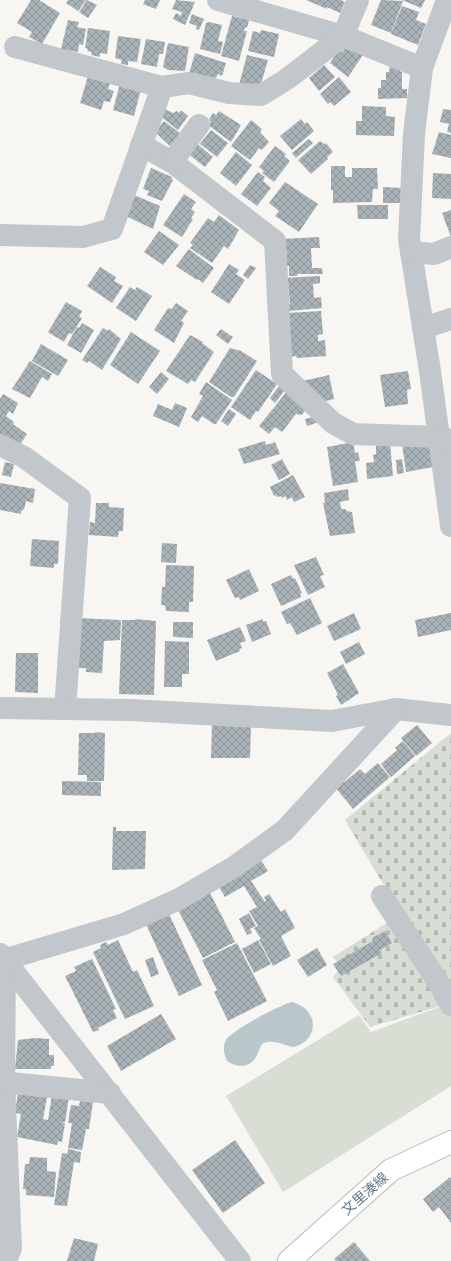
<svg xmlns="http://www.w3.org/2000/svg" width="451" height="1261" font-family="'Fira Sans Condensed','Noto Sans JP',sans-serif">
	<defs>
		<pattern id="cemetery-stones" width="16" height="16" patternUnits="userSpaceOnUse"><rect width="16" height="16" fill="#d8ded4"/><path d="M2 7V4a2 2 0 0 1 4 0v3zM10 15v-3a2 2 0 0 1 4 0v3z" fill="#b3b9b2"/></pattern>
		<pattern id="building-cross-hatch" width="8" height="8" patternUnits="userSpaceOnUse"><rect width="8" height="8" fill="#a8b2b7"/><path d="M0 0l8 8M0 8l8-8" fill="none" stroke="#8c969a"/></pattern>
	</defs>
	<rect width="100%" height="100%" fill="#f7f6f3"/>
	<polygon fill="url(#cemetery-stones)" points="451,733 451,1003 370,1027 333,977 341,966 333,957 401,914 345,820"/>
	<polygon fill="#d8ded4" points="447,1004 451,1013 451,1086 283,1192 226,1096 359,1015 371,1032"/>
	<path fill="#b9c7ca" d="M292 1002C319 1009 320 1040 294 1047 282 1045 275 1039 263 1043 259 1048 259 1052 256 1057 249 1069 236 1067 227 1061 224 1054 222 1047 226 1040 231 1031 281 1004 292 1002Z"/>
	<g fill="url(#building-cross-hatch)">
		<polygon points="31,0 39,0 60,13 42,44 29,37 32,32 17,23"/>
		<polygon points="68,0 86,0 78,11 66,3"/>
		<polygon points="87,0 97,5 88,18 79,12"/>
		<polygon points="145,0 160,0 156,9 143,4"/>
		<polygon points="176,0 195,2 185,25 173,19 176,13 181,16 182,12 172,9"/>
		<polygon points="306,0 341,0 345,2 340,13 327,7 327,9"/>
		<polygon points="381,0 403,1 391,33 371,25"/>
		<polygon points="402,0 425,0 421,8"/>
		<polygon points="402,6 419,12 416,20 426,24 418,45 391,34"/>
		<polygon points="192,14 204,19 199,30 196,29 197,26 189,23"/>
		<polygon points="232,16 249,20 247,28 245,27 244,31 247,31 239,61 221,56"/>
		<polygon points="68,20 79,22 77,27 86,29 83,45 79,44 78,52 61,49"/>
		<polygon points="209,22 222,25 218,41 223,42 220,54 200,49 206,23"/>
		<polygon points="88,28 110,31 107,54 100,53 100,57 91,55 92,52 87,51 88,49 85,48"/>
		<polygon points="261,30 279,34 274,57 248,51 253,31 260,33"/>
		<polygon points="118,36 141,39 137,62 128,61 128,65 121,64 122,60 115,58"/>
		<polygon points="146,39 165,42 163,54 159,54 157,67 141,64"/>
		<polygon points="168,43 189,47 185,71 168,70 163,67"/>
		<polygon points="348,44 365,52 348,77 330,63 339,50 342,52"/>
		<polygon points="195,53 226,63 222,76 218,74 216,78 189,74"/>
		<polygon points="247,55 268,60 260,87 239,85"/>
		<polygon points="324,65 335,77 319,91 309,78"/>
		<polygon points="390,65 401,68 400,72 402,72 402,89 407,89 407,98 378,99 378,88 381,88 381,80 386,80 386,72 389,72"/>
		<polygon points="88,76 110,83 108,89 114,91 110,102 104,101 101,110 80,103"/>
		<polygon points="339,77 351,92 334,106 330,102 328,104 320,94"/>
		<polygon points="121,80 142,85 134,116 113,110"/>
		<polygon points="362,106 386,107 386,116 395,117 394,136 356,135 356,121 362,121"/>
		<polygon points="164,109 173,113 177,111 179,113 181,110 188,116 178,130 159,115"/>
		<polygon points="443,109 451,110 451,133 447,132 449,124 440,122"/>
		<polygon points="219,111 241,125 231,142 208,125 211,122 209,120 213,113 216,115"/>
		<polygon points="301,119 305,124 307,122 314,131 292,150 280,136"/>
		<polygon points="251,120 262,129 260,132 269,142 262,150 259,148 250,160 231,146"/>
		<polygon points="164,121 180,133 170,146 155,132"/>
		<polygon points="211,130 228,143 217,157 200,144"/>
		<polygon points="439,132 451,135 451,158 432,154"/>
		<polygon points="309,139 313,143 296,158 292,153"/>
		<polygon points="320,141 324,144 326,143 333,152 327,157 328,159 311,174 298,160"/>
		<polygon points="196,143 213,157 205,167 187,153"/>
		<polygon points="275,146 286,154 284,156 290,161 274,182 262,173 264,171 259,167"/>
		<polygon points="236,152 252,165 236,186 220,173"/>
		<polygon points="331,166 345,166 345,177 352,177 352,168 377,168 378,189 373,189 372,202 333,203 333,190 331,190"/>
		<polygon points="151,168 172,177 171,179 173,180 162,201 147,195 149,191 143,189"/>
		<polygon points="258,172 265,177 263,181 271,188 257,206 241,194"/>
		<polygon points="433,173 451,174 451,199 432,198"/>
		<polygon points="285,182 318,204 299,232 275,216 279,211 269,203"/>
		<polygon points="383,187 401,188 401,203 383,203"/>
		<polygon points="184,194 196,202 191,209 195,212 191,218 193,219 182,237 163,225"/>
		<polygon points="134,195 160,206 153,229 126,216"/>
		<polygon points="357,205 388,205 388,219 358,219"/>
		<polygon points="451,210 451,237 442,213"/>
		<polygon points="219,215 239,230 228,249 224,246 212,263 190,248 193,245 190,243 208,218 214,222"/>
		<polygon points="159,231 179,245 163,265 144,252"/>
		<polygon points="319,237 320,248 311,248 312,268 322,268 323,274 297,274 297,276 289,276 289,266 286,266 287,252 282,252 282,239"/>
		<polygon points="189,249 214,268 203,283 198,279 197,280 176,266"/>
		<polygon points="229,264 239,270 236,274 245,280 229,304 211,292"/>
		<polygon points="250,265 256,268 248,279 243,275"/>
		<polygon points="100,267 116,277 114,281 123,286 112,303 87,286"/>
		<polygon points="320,276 320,283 313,284 314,298 321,297 322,308 288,311 287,304 290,304 288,283 284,278"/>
		<polygon points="130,287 135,290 137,287 152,296 136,321 116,308"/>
		<polygon points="66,302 82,311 79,317 82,318 72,334 69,333 64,342 48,332"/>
		<polygon points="176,303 188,311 181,321 184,323 174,343 154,330 168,308 172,309"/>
		<polygon points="321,311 323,334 318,335 318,341 325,340 326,356 297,358 296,356 290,357 287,313"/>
		<polygon points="82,323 94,330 81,353 67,345 77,327 79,328"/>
		<polygon points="103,328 108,331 109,329 121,339 102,370 89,361 87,363 82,360"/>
		<polygon points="221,329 233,337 228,344 216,335"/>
		<polygon points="131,332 160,351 138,384 110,365"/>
		<polygon points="190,335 203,342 202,343 214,352 195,382 191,380 188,384 166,371"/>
		<polygon points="41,344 68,360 58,376 32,361"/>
		<polygon points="230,348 241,351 257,361 234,397 231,397 209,382"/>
		<polygon points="30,361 52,374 48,381 42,377 30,398 12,389"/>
		<polygon points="256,370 277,384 258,412 256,411 250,420 231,407"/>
		<polygon points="408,371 411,389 407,390 408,404 385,407 380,375"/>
		<polygon points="161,372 169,379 157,394 149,387"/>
		<polygon points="329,375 334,399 317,403 303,381"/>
		<polygon points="206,382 232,400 216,424 214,424 202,416 198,422 191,417 203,396 199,394"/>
		<polygon points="279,386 285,390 275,403 270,398"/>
		<polygon points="288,390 308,407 302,415 296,414 282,432 275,427 269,434 259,426"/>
		<polygon points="3,394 18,403 13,414 9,411 6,416 14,422 13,424 27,434 17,449 0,438 0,399"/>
		<polygon points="175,403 187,408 179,427 153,416 158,404 172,410"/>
		<polygon points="229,409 236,414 228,426 221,421"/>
		<polygon points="318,416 319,422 307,426 305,419"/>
		<polygon points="265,441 266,445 275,442 280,454 244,464 238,449"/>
		<polygon points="353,442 355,453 358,452 360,461 355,461 358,482 333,486 327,447"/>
		<polygon points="410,443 411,447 429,444 433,467 406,472 402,444"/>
		<polygon points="390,444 393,476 367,479 366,463 374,462 373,455 376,454 376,446"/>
		<polygon points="282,459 290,474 279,480 271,465"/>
		<polygon points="402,459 404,473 397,474 396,460"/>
		<polygon points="5,462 14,464 11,477 2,475"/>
		<polygon points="293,475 305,497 294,502 292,497 287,500 286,496 282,498 281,496 277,497 276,495 274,496 270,487"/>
		<polygon points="0,483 35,489 33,503 26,501 24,510 22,509 21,514 0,510"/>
		<polygon points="348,489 349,500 340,502 341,509 346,509 346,511 352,512 355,533 330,536 323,503 325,503 324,493"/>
		<polygon points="96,503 109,503 109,507 124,508 123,531 119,531 118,537 89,535 90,522 95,523"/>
		<polygon points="32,539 59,541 58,564 54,564 54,568 30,566"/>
		<polygon points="162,543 177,544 176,563 161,562"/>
		<polygon points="316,557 324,575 320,576 325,587 308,595 294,565"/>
		<polygon points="166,565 194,566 193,602 189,602 189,612 166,611 165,605 161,605 162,587 165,587"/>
		<polygon points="249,569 259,591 240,600 239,597 235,598 226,580"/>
		<polygon points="291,575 293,579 295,578 302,593 300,594 301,597 281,606 271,584"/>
		<polygon points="310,598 322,623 297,635 290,623 287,624 281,612"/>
		<polygon points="354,613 361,629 334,641 327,626"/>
		<polygon points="451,613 451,630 418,637 415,620"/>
		<polygon points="76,618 121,620 120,640 104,641 102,673 86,672 86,668 76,668"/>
		<polygon points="135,619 156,621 154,695 119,694 122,620 135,620"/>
		<polygon points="263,619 263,622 266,621 271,634 252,642 246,625"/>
		<polygon points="173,622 193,622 193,638 173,637"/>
		<polygon points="240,627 246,641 240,643 242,648 239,649 240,651 216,661 207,640"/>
		<polygon points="165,641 189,642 189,674 182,674 182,687 164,687"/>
		<polygon points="359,642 365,654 346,664 340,652"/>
		<polygon points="16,653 38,653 38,693 15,692"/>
		<polygon points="343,664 359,693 341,705 336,696 338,695 327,673"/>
		<polygon points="212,724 251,725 250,758 211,758"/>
		<polygon points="417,725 432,743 416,756 401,738"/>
		<polygon points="95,732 105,733 104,781 87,781 87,775 78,775 79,733 95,733"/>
		<polygon points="403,741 415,756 391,777 381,764 397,750 395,748"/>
		<polygon points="378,763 390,777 353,809 335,787 343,780 345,782 360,769 365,774"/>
		<polygon points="62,781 101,782 101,796 62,795"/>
		<polygon points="113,827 116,827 116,831 146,831 145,869 112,870"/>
		<polygon points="260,859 268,871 251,881 265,902 266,901 264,897 269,894 281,912 285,909 295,928 281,936 291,956 273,966 259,940 261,939 254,928 258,926 249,911 257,907 244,886 225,897 218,885"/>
		<polygon points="208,889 235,942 203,958 176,906"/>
		<polygon points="249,913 256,926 250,929 252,933 247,935 239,919"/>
		<polygon points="169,914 202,985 179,996 145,922"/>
		<polygon points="385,931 392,943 380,950 382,953 341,976 333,964 373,941 372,938"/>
		<polygon points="118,940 133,972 137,970 154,1006 125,1019 93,952 101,948 100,945 106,942 108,945"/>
		<polygon points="258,940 271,964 254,973 242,949"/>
		<polygon points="237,943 267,1001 228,1021 214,992 221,988 217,990 202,960"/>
		<polygon points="317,948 327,965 308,977 297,960"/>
		<polygon points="153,957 159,974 151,977 145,960"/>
		<polygon points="92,959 116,1009 113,1010 117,1018 98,1028 99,1030 93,1032 65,976 76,971 74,967"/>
		<polygon points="161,1014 176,1039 121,1071 107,1046"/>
		<polygon points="35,1038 49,1039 49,1055 54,1055 54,1066 51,1066 51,1069 15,1069 18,1040"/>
		<polygon points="18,1092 47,1097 43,1119 48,1120 52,1095 69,1097 65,1122 60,1122 65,1123 62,1142 58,1141 57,1145 17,1137 21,1114 15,1113"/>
		<polygon points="80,1101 93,1102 89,1129 86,1129 82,1150 68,1148 72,1123 68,1123 71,1105 79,1106"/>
		<polygon points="235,1140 265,1183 223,1213 192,1170"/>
		<polygon points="68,1149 81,1152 80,1163 74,1162 67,1206 54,1205 62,1153 67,1154"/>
		<polygon points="30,1157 47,1158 47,1171 56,1172 54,1197 26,1195 26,1189 23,1189 25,1164 29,1164"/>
		<polygon points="450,1177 451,1179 451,1223 439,1207 433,1212 423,1199"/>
		<polygon points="74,1238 98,1244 94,1261 67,1261"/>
		<polygon points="354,1242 370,1261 336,1261 334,1259"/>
	</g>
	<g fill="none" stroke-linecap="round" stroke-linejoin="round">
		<g stroke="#b5babe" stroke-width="24">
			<polyline id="major" points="289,1261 391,1170 451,1142"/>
		</g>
		<g stroke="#c1c7ca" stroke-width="22">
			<polyline points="218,0 343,36 422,68"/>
			<polyline points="447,0 422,68 414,134 409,239 430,371 451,526"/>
			<polyline points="15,47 162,87"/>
			<polyline points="141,145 172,162 275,241 282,374 333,423 353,434 438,437 451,440"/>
			<polyline points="172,162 199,125"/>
			<polyline points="0,235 83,237 112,229 162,87 189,83 229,93 261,95 287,79 343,36 358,0"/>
			<polyline points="411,252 434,254 451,247"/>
			<polyline points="423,328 451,319"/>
			<polyline points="0,445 24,457 80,498 65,709"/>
			<polyline points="0,708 130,710 332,721 396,709 451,715"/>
			<polyline points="382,896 440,985 451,1005"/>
			<polyline points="0,954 240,1261"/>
			<polyline points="5,960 4,1082 11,1248 6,1261"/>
			<polyline points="0,961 124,924 179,899 234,867 285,830 396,709"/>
			<polyline points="0,1082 110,1093"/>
		</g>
		<use href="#major" stroke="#fff" stroke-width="22"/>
	</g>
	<g text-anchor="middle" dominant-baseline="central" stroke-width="4" stroke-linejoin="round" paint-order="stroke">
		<g font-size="14" fill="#647986" stroke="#fff">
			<text transform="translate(365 1194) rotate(-41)">文里湊線</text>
		</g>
	</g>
</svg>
